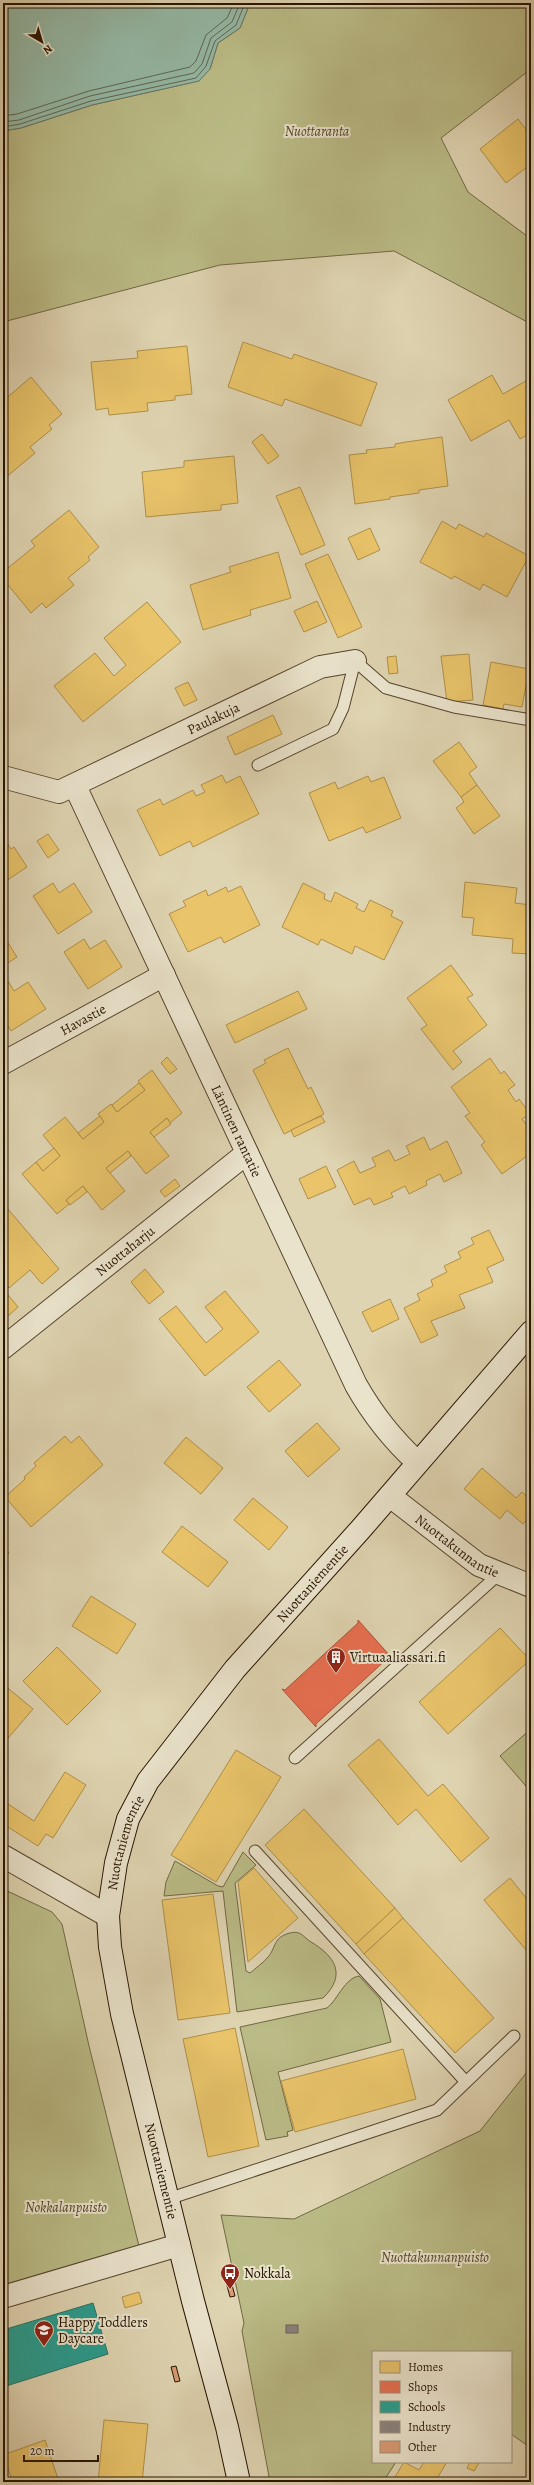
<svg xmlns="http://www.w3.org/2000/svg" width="534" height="2485" font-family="Alegreya,serif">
	<rect width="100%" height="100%" fill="#dfd4b1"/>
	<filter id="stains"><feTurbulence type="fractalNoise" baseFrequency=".005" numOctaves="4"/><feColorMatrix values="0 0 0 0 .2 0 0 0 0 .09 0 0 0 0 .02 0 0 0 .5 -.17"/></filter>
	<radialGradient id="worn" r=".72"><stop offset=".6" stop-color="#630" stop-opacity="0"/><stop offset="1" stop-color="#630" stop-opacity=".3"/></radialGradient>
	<g fill="#babb86" stroke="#706844">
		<polygon points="250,3 531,3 531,69 441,138 468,192 531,239 531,324 394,251 220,265 3,322 3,131 21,128 92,105 198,81 210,69 218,43 240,28"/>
		<polygon points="531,1729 531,1792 500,1756"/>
		<path d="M243 1852 256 1865 235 1883 246 1971 250 1973C256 1968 263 1963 268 1957 276 1948 273 1937 290 1933 301 1930 303 1937 311 1942 335 1956 347 1975 323 1998L237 2012 223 1891 164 1896 166 1882 175 1861 218 1886 223 1887Z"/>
		<polygon points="3,1889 52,1912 62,1924 89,2046 140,2250 3,2290"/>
		<path d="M359 1976 380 1999 391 2042 278 2072 293 2130 287 2132 288 2136 266 2140 240 2027 327 2008C338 1999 345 1978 359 1976Z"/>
		<polygon points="531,2067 531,2448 511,2434 511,2352 373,2352 373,2462 396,2462 383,2482 270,2482 242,2331 244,2323 221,2215 294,2219 480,2131"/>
	</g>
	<polygon fill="#95b9a6" stroke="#697764" points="3,3 250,3 240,28 218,43 210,69 199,81 92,105 21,128 3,131"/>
	<g fill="#e9c46a" stroke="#af8f4a">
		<polygon points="518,119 531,136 531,164 506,183 480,149"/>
		<polygon points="243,342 292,359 294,354 377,383 361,426 285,399 282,406 228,387"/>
		<polygon points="187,346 192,394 175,396 175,400 147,403 148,411 109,415 108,408 96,410 91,362 138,358 137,351"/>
		<polygon points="492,375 503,394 531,378 531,433 520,439 509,420 471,441 448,400"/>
		<polygon points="31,377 62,414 49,425 52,429 30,447 35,453 5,478 3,475 3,401"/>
		<polygon points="262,434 279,456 268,464 252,442"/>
		<polygon points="442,437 448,486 419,490 419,493 390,497 390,499 355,504 349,455 367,453 366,450 395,447 395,444 406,442"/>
		<polygon points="234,456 238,503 221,505 221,510 146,517 142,472 184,467 184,461"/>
		<polygon points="300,487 325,545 301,555 276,496"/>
		<polygon points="69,510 99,547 88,557 90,560 68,578 74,585 46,608 42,603 31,613 3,579 3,572 35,546 31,541"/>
		<polygon points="442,521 456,529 459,524 484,537 486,533 529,556 507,597 483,584 480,590 454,576 452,579 420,562"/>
		<polygon points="370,528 380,550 358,560 348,538"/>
		<polygon points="278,552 291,598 250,610 251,615 203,630 190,585 231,572 229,567"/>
		<polygon points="328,554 362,627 338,638 305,564"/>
		<polygon points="317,601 327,622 304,632 294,611"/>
		<polygon points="147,602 181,642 83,722 54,686 95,653 114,676 126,665 104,638"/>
		<polygon points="469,654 473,700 447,702 441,656"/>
		<polygon points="396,656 398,673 389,674 387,657"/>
		<polygon points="491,662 529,669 522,707 504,704 503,709 483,705"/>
		<polygon points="188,682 197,700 184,706 175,688"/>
		<polygon points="273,715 282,734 235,755 227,737"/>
		<polygon points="459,742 477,767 469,773 477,785 461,797 433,761"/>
		<polygon points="222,775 226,783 240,776 259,814 193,847 190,841 160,856 137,810 160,799 163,805 193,790 196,796 205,792 201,785"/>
		<polygon points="368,776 371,782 384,777 401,818 366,833 363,827 329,841 309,793 335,782 338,789"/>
		<polygon points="477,785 500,816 474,834 456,808 464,802 461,797"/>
		<polygon points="48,834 59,850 48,858 37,841"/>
		<polygon points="3,837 11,849 14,847 27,867 3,883"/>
		<polygon points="465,882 517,888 515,903 531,905 531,954 512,953 513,939 472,935 474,918 462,917"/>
		<polygon points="53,883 59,893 74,883 92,912 58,934 33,896"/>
		<polygon points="303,883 325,894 324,899 331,902 335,892 358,904 356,908 364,912 370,900 393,911 391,916 403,922 384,960 355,946 352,954 321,939 318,945 282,927"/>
		<polygon points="241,886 260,925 224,943 221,937 188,952 169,914 186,906 183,901 206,890 208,896 226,887 228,892"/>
		<polygon points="3,935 17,957 3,966"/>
		<polygon points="84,939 90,949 105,940 122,967 88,989 64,952"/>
		<polygon points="451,965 473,995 467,998 487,1025 453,1051 462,1062 453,1070 421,1029 427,1025 407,998"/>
		<polygon points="8,981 14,991 28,982 46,1009 11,1031 3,1018 3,984"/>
		<polygon points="298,991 307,1009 235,1043 226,1025"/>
		<polygon points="288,1048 308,1089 311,1087 324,1114 284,1134 253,1070 266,1063 264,1060"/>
		<polygon points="167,1057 177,1069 170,1074 161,1063"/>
		<polygon points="490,1058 501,1074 504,1071 515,1085 508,1090 516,1102 519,1099 530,1114 522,1119 531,1131 531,1153 502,1174 481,1145 485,1142 465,1116 470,1113 451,1087"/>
		<polygon points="152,1070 182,1113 170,1123 167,1118 150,1132 169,1156 146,1174 128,1151 106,1168 125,1191 102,1210 83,1186 66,1200 69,1204 57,1214 22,1174 36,1162 43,1171 60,1156 43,1135 65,1117 83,1139 104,1122 98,1114 111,1104 117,1112 145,1090 138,1081"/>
		<polygon points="139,1083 145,1090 117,1112 112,1105"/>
		<polygon points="100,1116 104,1122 83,1139 78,1133"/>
		<polygon points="321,1116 325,1122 294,1137 291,1130"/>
		<polygon points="167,1118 171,1124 154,1137 150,1132"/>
		<polygon points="424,1137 430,1150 447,1141 462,1173 444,1182 440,1174 426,1181 427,1185 409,1194 405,1186 391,1193 393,1197 374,1205 370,1198 354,1205 337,1170 354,1161 360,1173 376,1166 372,1158 389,1150 395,1161 410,1154 406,1146"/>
		<polygon points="54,1148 60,1156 43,1171 36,1162"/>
		<polygon points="128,1151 131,1156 110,1173 106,1168"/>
		<polygon points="326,1166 336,1187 308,1199 299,1179"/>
		<polygon points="175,1179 180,1186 165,1197 160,1191"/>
		<polygon points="83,1186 87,1192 70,1205 66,1200"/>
		<polygon points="7,1208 59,1269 42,1284 30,1270 9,1288 3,1281 3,1212"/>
		<polygon points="489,1230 504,1260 487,1268 493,1282 459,1295 465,1308 431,1321 438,1335 421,1343 404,1308 420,1300 417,1294 433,1286 431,1280 447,1272 444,1266 461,1258 458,1252 474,1244 471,1238"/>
		<polygon points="145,1269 164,1292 149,1304 131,1282"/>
		<polygon points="4,1290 18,1307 7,1317 3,1313"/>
		<polygon points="225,1291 259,1332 205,1376 159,1319 176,1306 206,1343 223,1329 205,1307"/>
		<polygon points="390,1299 399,1319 372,1332 362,1312"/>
		<polygon points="279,1360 301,1385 269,1412 247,1387"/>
		<polygon points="317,1423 340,1449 308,1477 285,1451"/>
		<polygon points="65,1436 71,1443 79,1436 103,1465 31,1527 5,1497 25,1479 24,1477 36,1466 34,1463"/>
		<polygon points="186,1437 223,1468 201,1494 164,1463"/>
		<polygon points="482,1468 516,1498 522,1492 531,1500 531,1515 523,1524 507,1510 500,1519 464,1489"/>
		<polygon points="253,1498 288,1527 269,1550 234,1520"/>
		<polygon points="182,1526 228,1562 208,1587 162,1552"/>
		<polygon points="3,1546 9,1553 3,1557"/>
		<polygon points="91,1596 136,1624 117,1654 72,1626"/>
		<polygon points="500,1628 530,1660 448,1734 419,1702"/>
		<polygon points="57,1647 101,1691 67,1725 23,1681"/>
		<polygon points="3,1684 33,1709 3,1744"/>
		<polygon points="379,1739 428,1796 443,1784 489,1838 461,1862 416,1809 398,1825 348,1765"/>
		<polygon points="236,1750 281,1777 216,1882 171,1855"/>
		<polygon points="65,1772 86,1785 53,1838 46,1834 38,1846 3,1824 3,1813 8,1804 34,1821"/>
		<polygon points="304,1809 395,1908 356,1944 265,1845"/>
		<polygon points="254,1868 298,1918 248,1962 238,1882"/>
		<polygon points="510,1878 531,1904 531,1956 484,1900"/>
		<polygon points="213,1894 230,2013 178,2020 162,1900"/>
		<polygon points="395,1908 403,1918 364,1954 356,1944"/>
		<polygon points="403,1918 494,2018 455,2053 364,1954"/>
		<polygon points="235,2028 259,2146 208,2157 183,2039"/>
		<polygon points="403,2049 416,2099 295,2132 281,2081"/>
		<polygon points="139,2292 142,2303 125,2308 122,2297"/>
		<polygon points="104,2420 148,2424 142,2482 98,2482"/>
		<polygon points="45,2440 59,2482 13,2482 3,2455"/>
		<polygon points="404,2462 419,2470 424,2462 447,2462 436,2480 439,2482 392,2482"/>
		<polygon points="470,2462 479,2463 474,2471 467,2468"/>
	</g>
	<polygon fill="#e76f51" stroke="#ad5439" points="358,1620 392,1658 389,1657 316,1724 316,1727 282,1689 285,1690 358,1623"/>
	<polygon fill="#2a9d8f" stroke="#297464" points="93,2303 108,2354 3,2387 3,2330"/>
	<rect fill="#8a817c" stroke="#6c6057" x="286" y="2325" width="12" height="8"/>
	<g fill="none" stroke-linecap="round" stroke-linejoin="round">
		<g stroke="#5e6654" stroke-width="1">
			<polyline points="3,116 17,114 89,91 190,67 196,61 206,35 227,18 234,3"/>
			<polyline points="3,122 19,120 90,96 194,73 202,64 211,38 232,22 240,3"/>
			<polyline points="3,127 20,124 91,101 196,78 206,66 215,41 236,25 245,3"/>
		</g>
	</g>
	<g fill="#d99a74" stroke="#271401">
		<polygon points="231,2281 235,2296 230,2297 226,2282"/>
		<polygon points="176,2366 180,2381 175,2382 171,2367"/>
	</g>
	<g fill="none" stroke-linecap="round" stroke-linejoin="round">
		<g stroke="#55442d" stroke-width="13">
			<g id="lane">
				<polyline points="258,765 333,729 343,708 355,661 386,688 454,707 531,720"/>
				<polyline points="295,1758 499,1574"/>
				<polyline points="255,1851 466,2082"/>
				<polyline points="168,2199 437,2110 514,2036"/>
			</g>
		</g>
		<g stroke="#55442d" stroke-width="24">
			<g id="street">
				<path id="s1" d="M3 777 59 792 320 667 355 661"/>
				<path id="s2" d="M75 786 356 1385C373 1415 392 1439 417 1462"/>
				<path id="s3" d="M3 1063 164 975"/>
				<path id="s4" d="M3 1348 247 1153"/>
				<path id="s5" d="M390 1496 479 1565 531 1586"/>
				<polyline points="3,1856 108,1916"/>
				<polyline points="3,2297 179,2245"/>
			</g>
		</g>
		<g stroke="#271401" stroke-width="24">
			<g id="secondary">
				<path id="s6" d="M239 2482 227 2427 193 2301 122 2014 110 1947 108 1916 116 1863 128 1819 148 1781 235 1669 360 1530 531 1332"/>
			</g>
		</g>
		<use href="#lane" stroke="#eae3cc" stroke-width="11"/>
		<use href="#street" stroke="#eae3cc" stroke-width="22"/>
		<use href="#secondary" stroke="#eae3cc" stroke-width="22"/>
	</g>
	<defs>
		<g id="building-pin" transform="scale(1)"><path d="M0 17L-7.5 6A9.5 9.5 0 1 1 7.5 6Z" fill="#8f2418" stroke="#eae3cc"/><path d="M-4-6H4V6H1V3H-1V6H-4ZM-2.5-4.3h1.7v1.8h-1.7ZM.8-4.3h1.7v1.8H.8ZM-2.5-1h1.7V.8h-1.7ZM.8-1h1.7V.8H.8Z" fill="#fff"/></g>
		<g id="bus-pin" transform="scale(1)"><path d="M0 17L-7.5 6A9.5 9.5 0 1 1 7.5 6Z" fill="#8f2418" stroke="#eae3cc"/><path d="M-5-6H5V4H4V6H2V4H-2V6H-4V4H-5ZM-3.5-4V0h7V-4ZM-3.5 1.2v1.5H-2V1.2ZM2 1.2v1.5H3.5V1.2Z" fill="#fff"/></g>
		<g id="school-pin" transform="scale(1)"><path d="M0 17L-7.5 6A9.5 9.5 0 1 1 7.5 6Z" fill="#8f2418" stroke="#eae3cc"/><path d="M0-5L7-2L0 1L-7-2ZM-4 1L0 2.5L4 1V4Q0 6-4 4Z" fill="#fff"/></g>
	</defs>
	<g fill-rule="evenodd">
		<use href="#building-pin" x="336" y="1657"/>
		<use href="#bus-pin" x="230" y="2273"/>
		<use href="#school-pin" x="44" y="2330"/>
	</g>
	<g text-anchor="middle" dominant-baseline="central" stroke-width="4" stroke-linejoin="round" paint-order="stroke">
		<g font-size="14" font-style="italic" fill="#534629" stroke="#eae3cc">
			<text x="317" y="131">Nuottaranta</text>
			<text x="66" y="2207">Nokkalanpuisto</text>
			<text x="435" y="2257">Nuottakunnanpuisto</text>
		</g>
		<g font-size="14" fill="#271401" stroke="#eae3cc">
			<text stroke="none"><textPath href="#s1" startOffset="229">Paulakuja</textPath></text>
			<text stroke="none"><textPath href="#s3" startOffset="91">Havastie</textPath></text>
			<text stroke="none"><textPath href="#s2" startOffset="381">Läntinen rantatie</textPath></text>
			<text stroke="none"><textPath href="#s4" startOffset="156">Nuottaharju</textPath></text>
			<text stroke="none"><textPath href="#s5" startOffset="84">Nuottakunnantie</textPath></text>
			<text stroke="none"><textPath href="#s6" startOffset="981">Nuottaniementie</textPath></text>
			<text stroke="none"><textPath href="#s6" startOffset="657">Nuottaniementie</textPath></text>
			<text transform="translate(161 2171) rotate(76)">Nuottaniementie</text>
		</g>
		<g font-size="14" fill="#271401" stroke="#eae3cc" text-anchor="start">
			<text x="350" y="1657">Virtuaaliassari.fi</text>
			<text x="244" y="2273">Nokkala</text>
			<text x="58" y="2322">Happy Toddlers<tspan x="58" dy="16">Daycare</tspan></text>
		</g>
	</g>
	<rect width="534" height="2485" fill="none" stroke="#dfd4b1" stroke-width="16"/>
	<rect x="4" y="4" width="526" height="2477" fill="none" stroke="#271401" stroke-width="2"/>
	<rect x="8" y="8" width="518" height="2469" fill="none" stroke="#271401"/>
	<rect x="372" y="2351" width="140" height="112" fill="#eae3cc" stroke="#9c907b"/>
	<rect x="380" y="2361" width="20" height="12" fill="#e9c46a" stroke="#9c907b"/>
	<text x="408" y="2371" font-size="12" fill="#271401">Homes</text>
	<rect x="380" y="2381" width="20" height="12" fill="#e76f51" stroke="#9c907b"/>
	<text x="408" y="2391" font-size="12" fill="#271401">Shops</text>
	<rect x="380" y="2401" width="20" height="12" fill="#2a9d8f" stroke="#9c907b"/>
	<text x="408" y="2411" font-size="12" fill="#271401">Schools</text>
	<rect x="380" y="2421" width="20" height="12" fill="#8a817c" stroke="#9c907b"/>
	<text x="408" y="2431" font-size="12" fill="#271401">Industry</text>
	<rect x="380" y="2441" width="20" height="12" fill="#d99a74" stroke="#9c907b"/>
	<text x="408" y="2451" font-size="12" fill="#271401">Other</text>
	<g transform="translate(42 42) rotate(142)" stroke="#eae3cc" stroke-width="3" paint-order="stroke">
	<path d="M0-3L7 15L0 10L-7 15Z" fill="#271401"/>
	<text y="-6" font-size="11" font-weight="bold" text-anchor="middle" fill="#271401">N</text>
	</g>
	<path d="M24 2455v6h74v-6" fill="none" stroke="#271401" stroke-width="2"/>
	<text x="30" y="2455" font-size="12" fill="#271401" stroke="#eae3cc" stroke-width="3" paint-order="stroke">20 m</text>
	<rect width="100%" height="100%" filter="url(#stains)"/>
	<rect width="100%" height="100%" fill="url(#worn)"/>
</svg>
